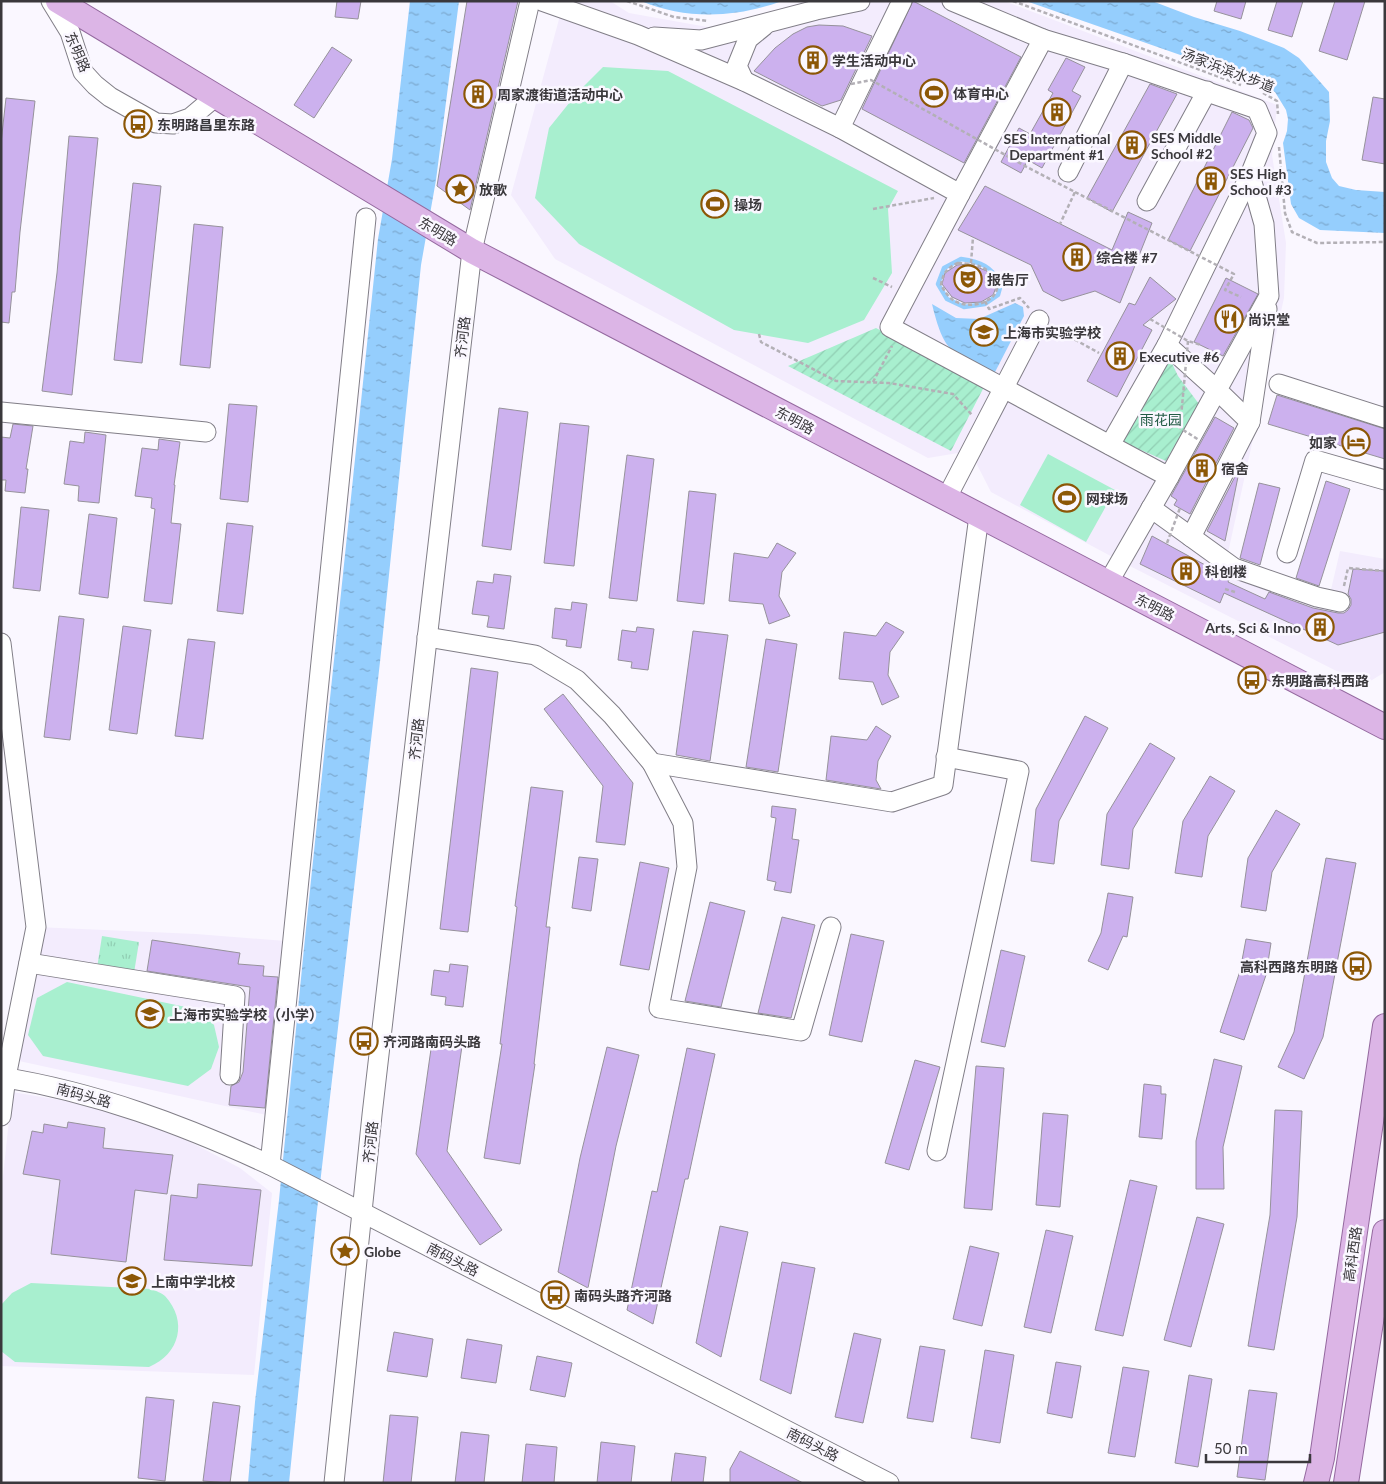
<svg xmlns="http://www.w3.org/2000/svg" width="1386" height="1484" font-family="Lato,'Noto Sans SC',sans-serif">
	<defs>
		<pattern id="park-tufts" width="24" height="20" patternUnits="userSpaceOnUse" patternTransform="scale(1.25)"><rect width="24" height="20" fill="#a8efcf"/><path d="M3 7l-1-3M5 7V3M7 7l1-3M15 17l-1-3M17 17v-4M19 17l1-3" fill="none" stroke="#91ceb3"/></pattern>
		<pattern id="garden-furrows" width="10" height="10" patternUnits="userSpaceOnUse" patternTransform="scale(1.25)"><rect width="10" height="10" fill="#a8efcf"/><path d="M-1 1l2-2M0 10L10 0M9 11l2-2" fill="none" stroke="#91ceb3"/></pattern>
		<pattern id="water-ripples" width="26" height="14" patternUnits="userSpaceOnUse" patternTransform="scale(1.25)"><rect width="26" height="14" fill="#95cefd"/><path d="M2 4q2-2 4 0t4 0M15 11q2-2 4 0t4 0" fill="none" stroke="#7ba8ce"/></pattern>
	</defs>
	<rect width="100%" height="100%" fill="#faf7ff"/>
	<g fill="#f3ecfd">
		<polygon points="564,1 610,1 629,13 713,28 807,1 1004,1 1277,105 1272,155 1286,243 1284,298 1226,562 1330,594 1340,551 1385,559 1385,672 1364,685 1120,561 991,492 970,451 928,458 555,259 511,195"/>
		<polygon points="36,927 196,934 286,941 271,1116 10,1059"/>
		<polygon points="12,1092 84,1104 177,1135 240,1168 272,1193 254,1375 1,1366 1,1195"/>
	</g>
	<polygon fill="url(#park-tufts)" points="102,936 139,942 134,973 97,968"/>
	<g fill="url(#garden-furrows)">
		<polygon points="876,328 985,385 951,451 788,366"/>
		<polygon points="1168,355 1178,376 1199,404 1166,461 1118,440"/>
	</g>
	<g fill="#a8efcf">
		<polygon points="603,67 668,71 898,191 888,209 892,273 864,320 808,343 734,330 579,244 535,198 549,128 578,92"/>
		<polygon points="1048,454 1115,490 1086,542 1020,505"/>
		<polygon points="67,982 200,1010 214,1025 219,1047 211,1069 188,1086 43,1056 28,1035 37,998"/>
		<path d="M31 1283 151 1289C156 1291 162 1293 165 1296 188 1321 180 1354 149 1367L15 1362 1 1351V1305L12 1293Z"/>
	</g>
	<g fill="url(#water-ripples)">
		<polygon points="410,1 459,1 436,180 421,265 380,662 316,1219 289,1483 248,1483 255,1402 279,1200 306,928 378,239 392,159"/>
		<path d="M641 1H782C736 18 686 20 641 1Z"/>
		<polygon points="1026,1 1152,1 1194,17 1240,31 1284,48 1299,58 1329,92 1330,121 1326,141 1326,162 1332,178 1339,186 1356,190 1385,192 1385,233 1320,230 1299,218 1291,204 1283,143 1287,131 1288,119 1286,110 1275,92 1249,79"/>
		<path d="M1015 303 1023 307 1024 316 994 374C951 353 944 353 932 304L956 318 979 319Z"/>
	</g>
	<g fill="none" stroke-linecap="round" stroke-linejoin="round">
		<path stroke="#95cefd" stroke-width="4.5" d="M961 259C981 262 991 266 1001 284L998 295 985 304 964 307 947 299 938 284 944 268Z"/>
	</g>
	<g fill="#ccb1ee" stroke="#96929b">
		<polygon points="337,1 361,1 358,19 335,17"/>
		<polygon points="467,1 518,1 470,210 437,186"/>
		<polygon points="913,1 1021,57 964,163 862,109"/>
		<polygon points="1217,1 1246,1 1241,19 1214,11"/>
		<polygon points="1277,1 1303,1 1292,37 1268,30"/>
		<polygon points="1335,1 1365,1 1347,60 1319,51"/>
		<polygon points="819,25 843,26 872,36 841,100 822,106 754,71 775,48 793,34 807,27"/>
		<polygon points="332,47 352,60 314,118 294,105"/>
		<polygon points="1066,58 1085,67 1072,91 1081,96 1042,168 1028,160 1021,173 1001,162 1019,128 1030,134 1053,93 1048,90"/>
		<polygon points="1150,84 1177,94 1112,212 1087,198"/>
		<polygon points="1373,97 1385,99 1385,164 1362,160"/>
		<polygon points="6,98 35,101 20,232 15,292 12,292 9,323 1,322 1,143"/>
		<polygon points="1232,112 1249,120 1253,128 1190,251 1168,240"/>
		<polygon points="69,136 98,138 72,395 42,391 57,273"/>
		<polygon points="133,183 161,186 142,363 114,360"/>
		<polygon points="985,186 1112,250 1128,212 1152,223 1120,303 1095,291 1062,301 1043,291 1031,265 958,230"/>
		<polygon points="194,224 223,227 210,368 180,365"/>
		<polygon points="969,264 987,271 997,285 993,295 981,302 965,303 952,297 942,284 945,273 957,265"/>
		<polygon points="1150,277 1176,299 1143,325 1152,330 1117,397 1087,381 1129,303 1135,305"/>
		<polygon points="1226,278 1258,294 1223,356 1194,342"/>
		<polygon points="1277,395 1385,429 1385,459 1268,424"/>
		<polygon points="229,404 257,406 248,502 220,499"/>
		<polygon points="499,408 528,412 511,550 482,546"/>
		<polygon points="1215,417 1234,428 1190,514 1174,505 1177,500 1171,496"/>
		<polygon points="560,423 589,426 574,566 544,563"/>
		<polygon points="13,424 33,426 26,469 28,469 25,493 5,491 6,480 1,480 1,437 10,438"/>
		<polygon points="85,432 106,435 99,503 78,501 79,486 64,484 70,441 84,443"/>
		<polygon points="159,439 180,442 174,485 175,485 171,523 181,524 172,604 144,601 155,509 151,508 152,498 135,496 142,448 158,450"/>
		<polygon points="627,455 654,459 637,601 609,598"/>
		<polygon points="1240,467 1225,541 1207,531"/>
		<polygon points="1326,481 1350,489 1319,586 1296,578"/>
		<polygon points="1259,483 1280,488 1260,565 1240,558"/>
		<polygon points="689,491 716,494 704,604 677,601"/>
		<polygon points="21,507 49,510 40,591 13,588"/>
		<polygon points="89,514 117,518 108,598 79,594"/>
		<polygon points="227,523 253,526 243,614 217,611"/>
		<polygon points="1152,536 1218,572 1217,577 1229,580 1228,582 1265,599 1269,592 1313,608 1338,613 1344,613 1348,610 1351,605 1351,599 1348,594 1353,569 1385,571 1385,632 1338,645 1224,593 1220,603 1140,564"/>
		<polygon points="777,543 796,553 782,572 779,596 790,616 769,624 763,604 729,601 734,553 768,558"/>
		<polygon points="494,574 511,576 504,629 487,627 489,616 472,614 477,581 493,583"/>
		<polygon points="572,602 587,604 581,648 566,646 567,640 552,638 555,608 571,610"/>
		<polygon points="59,616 84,619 70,740 44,737"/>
		<polygon points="886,622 904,632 890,652 888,675 899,697 882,705 873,682 839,679 844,632 876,636"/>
		<polygon points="123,626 151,630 137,734 109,730"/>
		<polygon points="637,627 654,629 648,670 631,668 632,662 618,660 622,630 636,632"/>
		<polygon points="693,631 728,635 710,761 676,755"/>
		<polygon points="188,639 215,642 203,739 175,736"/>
		<polygon points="766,639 797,644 778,772 746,767"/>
		<polygon points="471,668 498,672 468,932 440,929"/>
		<polygon points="563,694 633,783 625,845 596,842 603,786 544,709"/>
		<polygon points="1085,716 1108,728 1059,821 1054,864 1031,861 1036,809"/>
		<polygon points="876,726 891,736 878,761 876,780 881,789 826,780 831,736 867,740"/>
		<polygon points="1150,743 1175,758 1133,829 1129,869 1101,865 1107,814"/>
		<polygon points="1210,776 1235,791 1208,836 1202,877 1175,873 1183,821"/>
		<polygon points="531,787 563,791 546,927 550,927 534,1064 535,1064 520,1164 484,1158 502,1044 500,1044 517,907 515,906"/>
		<polygon points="772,806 796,809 792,839 799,840 791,893 774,890 776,882 767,880 776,818 771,817"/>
		<polygon points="1276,810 1300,824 1272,872 1266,911 1241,907 1248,858"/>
		<polygon points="579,857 598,859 591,911 572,908"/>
		<polygon points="1326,858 1356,863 1323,1037 1304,1079 1278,1067 1294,1032"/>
		<polygon points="640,862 669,868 649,970 620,965"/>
		<polygon points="1108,893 1133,897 1127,937 1123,936 1108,970 1088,961 1101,933"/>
		<polygon points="710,902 745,911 721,1007 685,1001"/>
		<polygon points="782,917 815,925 791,1018 758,1013"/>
		<polygon points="851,934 884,941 862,1042 829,1035"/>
		<polygon points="1246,939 1271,943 1266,975 1244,1040 1220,1032 1240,971"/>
		<polygon points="152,940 240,953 238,964 264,966 263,976 278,977 265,1108 229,1105 231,1086 239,1082 243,1072 250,987 147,971"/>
		<polygon points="1001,950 1025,956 1005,1047 981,1042"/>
		<polygon points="450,964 468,966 463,1007 445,1005 446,997 431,995 434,970 449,972"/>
		<polygon points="433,1035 463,1039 447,1151 502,1230 480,1245 416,1154"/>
		<polygon points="607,1047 639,1055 616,1146 588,1288 558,1272 580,1158"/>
		<polygon points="687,1048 715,1054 688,1179 685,1179 653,1324 627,1310 652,1191 657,1192"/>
		<polygon points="1214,1059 1242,1066 1223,1147 1224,1189 1196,1189 1196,1141"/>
		<polygon points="915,1060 940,1067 909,1170 885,1163"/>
		<polygon points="976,1066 1004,1068 992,1210 964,1208"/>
		<polygon points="1144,1084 1161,1086 1161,1094 1166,1094 1162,1139 1139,1137"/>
		<polygon points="1275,1110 1302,1111 1297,1217 1274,1350 1248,1346 1270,1215"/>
		<polygon points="1043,1113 1068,1115 1060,1207 1036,1205"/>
		<polygon points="68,1122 105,1128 103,1148 173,1155 167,1194 135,1190 126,1262 51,1254 60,1180 23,1174 32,1131 43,1133 44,1124 67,1128"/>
		<polygon points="1130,1180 1157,1186 1123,1336 1095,1330"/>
		<polygon points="198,1184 261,1190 252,1266 164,1260 171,1195 197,1198"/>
		<polygon points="1197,1217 1224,1224 1191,1347 1164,1340"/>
		<polygon points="720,1226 748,1232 721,1357 696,1343"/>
		<polygon points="1046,1230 1073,1236 1051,1333 1024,1327"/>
		<polygon points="970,1246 999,1253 982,1326 953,1319"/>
		<polygon points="782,1262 815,1268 791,1394 760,1380"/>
		<polygon points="394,1332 433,1339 427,1377 387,1371"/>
		<polygon points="854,1333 881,1339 863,1423 835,1417"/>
		<polygon points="467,1339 502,1345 496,1383 461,1378"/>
		<polygon points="920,1346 945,1350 933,1422 907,1418"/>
		<polygon points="985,1350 1014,1355 1000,1443 971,1438"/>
		<polygon points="537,1356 572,1363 565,1397 530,1390"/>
		<polygon points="1056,1362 1081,1366 1072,1418 1047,1413"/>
		<polygon points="1123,1367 1149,1371 1135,1457 1108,1453"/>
		<polygon points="1189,1375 1212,1379 1198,1467 1175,1463"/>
		<polygon points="1249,1390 1277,1393 1265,1480 1237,1477"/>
		<polygon points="146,1397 174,1400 165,1481 138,1478"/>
		<polygon points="213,1402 240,1406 230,1483 203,1481"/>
		<polygon points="390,1415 418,1417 411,1483 383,1483"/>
		<polygon points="461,1432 489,1435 484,1483 455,1483"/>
		<polygon points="601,1442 635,1446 631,1483 597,1483"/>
		<polygon points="526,1444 557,1447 554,1483 522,1483"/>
		<polygon points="740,1451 803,1483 730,1483 730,1469"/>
		<polygon points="675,1453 706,1457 703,1483 671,1483"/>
	</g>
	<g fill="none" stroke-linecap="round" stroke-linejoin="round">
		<g stroke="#817e87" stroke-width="21">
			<g id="minor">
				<polyline points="51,1 70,32 83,72 95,85 110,97 156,123 173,124 190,118 215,97"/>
				<polyline points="542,1 638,35 744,81 840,128 960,194 890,327 1169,477 1217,390 1167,345 1250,175 1267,133 1257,109 1123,63 1043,39 952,1"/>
				<polyline points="654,37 701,40 816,10 860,1"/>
				<polyline points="744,81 737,66 748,39 764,26"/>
				<polyline points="840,128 902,1"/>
				<polyline points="1068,172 1123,63"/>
				<polyline points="960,194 1043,39"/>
				<polyline points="1147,201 1207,91"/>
				<polyline points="1279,384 1385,418"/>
				<polyline points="1,412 206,432"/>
				<polyline points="1250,422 1267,309"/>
				<polyline points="1110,445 1167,345"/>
				<polyline points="946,499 1039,320"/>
				<polyline points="1151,508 1234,568 1317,597 1340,602"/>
				<polyline points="1191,537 1250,422 1217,390 1269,296 1264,224 1250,175"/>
				<polyline points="1287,553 1315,460 1385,480"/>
				<polyline points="1108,583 1169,477"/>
				<polyline points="427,637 535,655 577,680 612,715 652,763 683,823 687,867 659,1008 801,1031 831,927"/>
				<polyline points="1,643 36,927 6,1077 1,1116"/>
				<polyline points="652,763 892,802 943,785 979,516"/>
				<polyline points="29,963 235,996 230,1075"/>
				<path d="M1 1077C96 1092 183 1125 270 1165L889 1483"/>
				<polyline points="937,1151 1019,771 946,757"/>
				<polyline points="270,1165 366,218"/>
				<polyline points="334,1483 372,1115 472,251 530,1"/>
			</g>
		</g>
		<g stroke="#94699f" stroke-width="26">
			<g id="major">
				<polyline points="58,1 472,251 1385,727"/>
				<polyline points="1316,1483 1322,1458 1385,1026"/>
				<polyline points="1346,1483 1385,1232"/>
			</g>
		</g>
		<g stroke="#b3b0b6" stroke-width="2.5" stroke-dasharray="4 2.5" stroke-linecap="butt">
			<polyline points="627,1 674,17 708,21"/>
			<polyline points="1013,1 1241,85"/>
			<polyline points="1263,93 1277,101 1278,114"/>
			<polyline points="1279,147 1285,213 1292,232 1317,243 1385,242"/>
			<polyline points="873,209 934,198"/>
			<path d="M958 263C978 264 988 266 998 284 997 289 996 295 991 298 982 306 963 307 953 300 948 297 944 290 941 285 943 273 947 268 958 263Z"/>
			<polyline points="971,263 973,237"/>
			<polyline points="873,278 892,287"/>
			<polyline points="985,301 989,309 1020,298 1029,308"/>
			<polyline points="1052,327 1099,353"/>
			<polyline points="759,334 761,342 836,381 889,383 953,394 972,415"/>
			<polyline points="873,382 892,346"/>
			<polyline points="1344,586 1348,568 1385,571"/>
			<polyline points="1225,589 1235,592"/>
		</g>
		<use href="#minor" stroke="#fff" stroke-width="19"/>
		<use href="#major" stroke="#dcb5e6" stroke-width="24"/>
		<g stroke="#b3b0b6" stroke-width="2.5" stroke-dasharray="4 2.5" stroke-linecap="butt">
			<polyline points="851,84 871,80 1025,166 1075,192 1060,224"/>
			<polyline points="1075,192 1234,274 1225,290 1241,297"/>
			<polyline points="1150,319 1188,341 1201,345"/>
			<polyline points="1188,341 1180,428 1199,440"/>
			<polyline points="1167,543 1180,508"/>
		</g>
	</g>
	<defs>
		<g id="building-ring" transform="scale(1.4375)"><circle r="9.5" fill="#faf7ff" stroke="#8c5706" stroke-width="1.5"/><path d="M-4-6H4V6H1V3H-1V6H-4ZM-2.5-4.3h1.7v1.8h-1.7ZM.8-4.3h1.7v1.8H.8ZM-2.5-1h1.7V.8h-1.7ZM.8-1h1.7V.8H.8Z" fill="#8c5706"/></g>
		<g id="stadium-ring" transform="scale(1.4375)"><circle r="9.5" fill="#faf7ff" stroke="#8c5706" stroke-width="1.5"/><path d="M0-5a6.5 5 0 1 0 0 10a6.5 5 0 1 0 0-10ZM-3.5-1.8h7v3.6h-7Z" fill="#8c5706"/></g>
		<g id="bus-ring" transform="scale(1.4375)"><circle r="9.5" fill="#faf7ff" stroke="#8c5706" stroke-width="1.5"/><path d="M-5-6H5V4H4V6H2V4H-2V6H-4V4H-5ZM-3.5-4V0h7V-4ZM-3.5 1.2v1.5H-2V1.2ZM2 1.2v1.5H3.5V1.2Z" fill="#8c5706"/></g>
		<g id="sight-ring" transform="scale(1.4375)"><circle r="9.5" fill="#faf7ff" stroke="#8c5706" stroke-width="1.5"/><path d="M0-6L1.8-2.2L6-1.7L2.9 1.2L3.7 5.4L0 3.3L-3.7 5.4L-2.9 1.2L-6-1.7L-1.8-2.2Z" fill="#8c5706"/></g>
		<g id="theatre-ring" transform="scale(1.4375)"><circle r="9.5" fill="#faf7ff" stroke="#8c5706" stroke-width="1.5"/><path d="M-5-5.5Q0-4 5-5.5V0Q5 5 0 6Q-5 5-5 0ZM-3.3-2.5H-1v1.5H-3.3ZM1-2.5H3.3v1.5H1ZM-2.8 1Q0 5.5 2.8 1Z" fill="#8c5706"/></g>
		<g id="restaurant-ring" transform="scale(1.4375)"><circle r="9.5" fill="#faf7ff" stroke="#8c5706" stroke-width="1.5"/><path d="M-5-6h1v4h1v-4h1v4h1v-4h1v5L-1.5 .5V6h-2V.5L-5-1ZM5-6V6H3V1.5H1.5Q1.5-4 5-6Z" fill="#8c5706"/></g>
		<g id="school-ring" transform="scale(1.4375)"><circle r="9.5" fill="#faf7ff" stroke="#8c5706" stroke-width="1.5"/><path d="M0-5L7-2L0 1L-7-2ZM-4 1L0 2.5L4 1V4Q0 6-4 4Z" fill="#8c5706"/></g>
		<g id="hotel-ring" transform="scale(1.4375)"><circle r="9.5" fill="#faf7ff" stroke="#8c5706" stroke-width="1.5"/><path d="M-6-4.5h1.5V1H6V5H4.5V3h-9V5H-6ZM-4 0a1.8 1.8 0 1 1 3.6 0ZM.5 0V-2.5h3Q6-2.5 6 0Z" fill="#8c5706"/></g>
	</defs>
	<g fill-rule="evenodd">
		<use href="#building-ring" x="813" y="60"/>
		<use href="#stadium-ring" x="934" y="93"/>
		<use href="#building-ring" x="478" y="94"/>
		<use href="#building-ring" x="1057" y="112"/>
		<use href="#bus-ring" x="138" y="124"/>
		<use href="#building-ring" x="1132" y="145"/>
		<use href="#building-ring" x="1211" y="181"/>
		<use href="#sight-ring" x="460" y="189"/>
		<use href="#stadium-ring" x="715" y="204"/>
		<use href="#building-ring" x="1077" y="257"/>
		<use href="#theatre-ring" x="968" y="279"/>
		<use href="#restaurant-ring" x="1229" y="319"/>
		<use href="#school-ring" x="984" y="332"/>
		<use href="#building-ring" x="1120" y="356"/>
		<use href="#hotel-ring" x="1356" y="442"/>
		<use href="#building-ring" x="1202" y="468"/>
		<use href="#stadium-ring" x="1067" y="498"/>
		<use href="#building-ring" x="1186" y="571"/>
		<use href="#building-ring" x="1320" y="627"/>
		<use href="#bus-ring" x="1252" y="680"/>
		<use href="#bus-ring" x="1357" y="966"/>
		<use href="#school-ring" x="150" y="1014"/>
		<use href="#bus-ring" x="364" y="1041"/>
		<use href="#sight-ring" x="345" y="1251"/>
		<use href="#school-ring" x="132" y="1281"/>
		<use href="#bus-ring" x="555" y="1295"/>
	</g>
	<g text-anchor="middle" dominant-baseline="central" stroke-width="5" stroke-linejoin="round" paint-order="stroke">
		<g font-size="14" fill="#3a383c" stroke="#faf7ff">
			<text transform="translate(78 52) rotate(67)">东明路</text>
			<text transform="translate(1228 70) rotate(21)">汤家浜滨水步道</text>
			<text transform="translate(438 231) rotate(31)">东明路</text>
			<text transform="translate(462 337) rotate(-83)">齐河路</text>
			<text transform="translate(795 420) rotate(28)">东明路</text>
			<text transform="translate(1155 607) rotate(27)">东明路</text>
			<text transform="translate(416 739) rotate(-84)">齐河路</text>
			<text transform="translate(84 1095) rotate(15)">南码头路</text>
			<text transform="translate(370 1142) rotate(-84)">齐河路</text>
			<text transform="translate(1352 1254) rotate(-82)">高科西路</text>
			<text transform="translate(453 1259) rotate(27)">南码头路</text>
			<text transform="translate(813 1444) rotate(27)">南码头路</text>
		</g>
		<g font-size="14" font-weight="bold" fill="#3a383c" stroke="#faf7ff" text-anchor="start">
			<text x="832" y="60">学生活动中心</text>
			<text x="953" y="93">体育中心</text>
			<text x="497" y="94">周家渡街道活动中心</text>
			<text x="157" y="124">东明路昌里东路</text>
			<text x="1151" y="137">SES Middle<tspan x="1151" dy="16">School #2</tspan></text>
			<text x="1057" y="138" text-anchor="middle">SES International<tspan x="1057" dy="16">Department #1</tspan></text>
			<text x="1230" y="173">SES High<tspan x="1230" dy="16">School #3</tspan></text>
			<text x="479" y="189">放歌</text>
			<text x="734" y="204">操场</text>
			<text x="1096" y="257">综合楼 #7</text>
			<text x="987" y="279">报告厅</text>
			<text x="1248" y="319">尚识堂</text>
			<text x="1003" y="332">上海市实验学校</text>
			<text x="1139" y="356">Executive #6</text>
			<text x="1337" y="442" text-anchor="end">如家</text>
			<text x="1221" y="468">宿舍</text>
			<text x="1086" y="498">网球场</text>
			<text x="1205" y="571">科创楼</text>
			<text x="1301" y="627" text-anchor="end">Arts, Sci &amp; Inno</text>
			<text x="1271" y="680">东明路高科西路</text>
			<text x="1338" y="966" text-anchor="end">高科西路东明路</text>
			<text x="169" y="1014">上海市实验学校（小学）</text>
			<text x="383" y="1041">齐河路南码头路</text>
			<text x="364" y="1251">Globe</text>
			<text x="151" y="1281">上南中学北校</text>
			<text x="574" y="1295">南码头路齐河路</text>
		</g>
		<g font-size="14" fill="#235c46" stroke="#faf7ff">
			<text x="1161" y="419">雨花园</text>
		</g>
	</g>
	<rect width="1386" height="1484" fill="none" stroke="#3a383c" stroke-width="5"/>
	<path d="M1206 1454v8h104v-8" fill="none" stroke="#3a383c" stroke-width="2.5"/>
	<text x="1214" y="1454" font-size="15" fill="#3a383c" stroke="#faf7ff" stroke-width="4" paint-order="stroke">50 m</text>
</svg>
